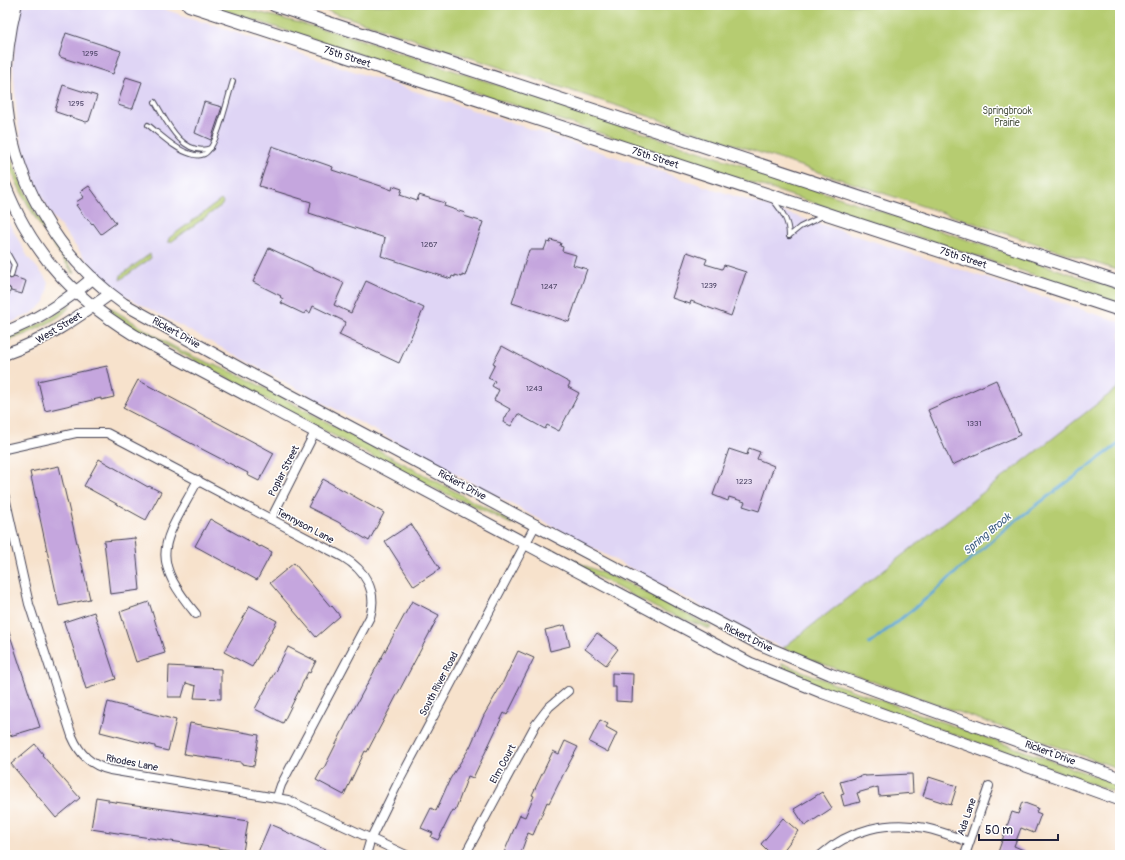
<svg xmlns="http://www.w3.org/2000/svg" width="1125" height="860" font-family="Pangolin,sans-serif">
	<rect width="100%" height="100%" fill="#fff"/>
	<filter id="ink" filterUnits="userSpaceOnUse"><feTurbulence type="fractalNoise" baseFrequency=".025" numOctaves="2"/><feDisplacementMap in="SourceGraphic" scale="8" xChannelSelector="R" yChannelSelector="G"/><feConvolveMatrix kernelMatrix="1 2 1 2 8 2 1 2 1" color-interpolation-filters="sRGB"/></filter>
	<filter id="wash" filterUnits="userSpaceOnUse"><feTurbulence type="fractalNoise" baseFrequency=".012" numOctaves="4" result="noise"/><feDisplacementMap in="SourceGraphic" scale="16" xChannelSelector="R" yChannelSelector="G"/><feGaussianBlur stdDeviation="0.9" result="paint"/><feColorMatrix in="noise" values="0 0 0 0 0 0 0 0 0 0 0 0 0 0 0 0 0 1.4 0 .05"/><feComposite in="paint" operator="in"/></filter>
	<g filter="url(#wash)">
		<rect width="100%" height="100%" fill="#f7e2cc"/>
		<g fill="#dfd5f5">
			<polygon points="22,5 151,5 1120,322 1120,386 783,648 745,630 120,293 91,266 50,213 35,182 22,144 17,117 13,64 17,26"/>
			<polygon points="5,216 28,257 44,276 48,283 48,289 45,302 40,307 31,314 5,325"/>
		</g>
		<g fill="#b6cc71" stroke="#6c7756">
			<polygon points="208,5 230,5 346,35 1120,290 1120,303"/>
			<polygon points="310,5 1120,5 1120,271"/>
			<path d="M5 146 34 210 75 273H73C50 242 33 217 17 183 12 171 5 159 5 146Z"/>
			<polygon points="221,200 223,202 222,205 171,242 168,242 169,238"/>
			<polygon points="150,254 151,258 120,280 121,275"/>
			<path d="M71 304C63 320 22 336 5 342V339L44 322Z"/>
			<path d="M109 307 167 343 192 356 242 376 513 523 511 524C477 506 441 493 407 475L132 327 111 313Z"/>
			<polygon points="1120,386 1120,769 823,664 783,648"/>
			<polygon points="551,549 586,566 632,585 711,627 710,629 658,609 551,552"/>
			<polygon points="782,663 832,683 1120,785 1120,794 813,684 789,673 782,666"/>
		</g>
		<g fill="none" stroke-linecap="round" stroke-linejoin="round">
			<polyline stroke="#5ca6d4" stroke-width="3" points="869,644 927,598 1007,527 1120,443"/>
		</g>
		<g id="blocks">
			<g fill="#c5a6de">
				<polygon points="66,33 121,51 113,74 60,57 59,55"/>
				<polygon points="126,77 142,82 133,108 131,109 118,105 118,103"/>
				<polygon points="63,85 97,96 89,121 86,122 56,112 55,110"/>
				<polygon points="204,102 222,107 211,140 195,133"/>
				<polygon points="272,146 333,167 332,170 384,187 392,190 393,186 402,189 400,195 417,201 419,195 445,203 444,206 465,213 464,216 483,222 465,276 462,275 462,277 455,275 455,277 452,276 451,279 381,256 385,238 309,213 311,202 259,186"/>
				<polygon points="89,186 116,223 101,234 93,223 92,224 87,218 86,219 76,205 78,204 76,202 84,197 80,192"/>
				<polygon points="551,240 561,243 560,246 563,247 562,251 576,255 573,265 587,269 569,322 512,303 529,250 544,250 547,242 550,243"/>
				<polygon points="269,248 344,283 334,305 351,313 366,281 424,308 399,363 339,335 346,322 313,306 310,313 306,311 304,314 281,303 283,299 280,297 281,296 253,282"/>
				<polygon points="687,252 707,259 705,264 722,269 724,265 746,272 731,316 691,301 690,304 672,298"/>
				<polygon points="5,274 8,275 10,279 14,277 26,281 22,294 11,291 9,287 5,288"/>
				<polygon points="502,346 570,383 568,387 579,393 559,431 547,425 545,429 518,414 511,426 503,422 510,409 494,400 499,390 492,386 495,381 488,378 495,364 493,363"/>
				<polygon points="107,366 114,397 101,400 101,398 45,411 38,381"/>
				<polygon points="138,380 274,453 259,481 247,475 248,473 123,408"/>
				<polygon points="996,380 1020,435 952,465 928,410"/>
				<polygon points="749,448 760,452 757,459 774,466 759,511 743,506 745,502 729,497 728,501 713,495 729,449 747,455"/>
				<polygon points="99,459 148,487 149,486 161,492 146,520 84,486"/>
				<polygon points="59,466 90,599 59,606 30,472"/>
				<polygon points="323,479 384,513 369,541 338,522 308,507"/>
				<polygon points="210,519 260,547 261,546 272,552 257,580 195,546"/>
				<polygon points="411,524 440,569 414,586 385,541"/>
				<polygon points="135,538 140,590 110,594 104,541"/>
				<polygon points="294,563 331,607 332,606 340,616 316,637 270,583"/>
				<polygon points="412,601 439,615 367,752 365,751 344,795 316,780 322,769 323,770 349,718"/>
				<polygon points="149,602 165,653 136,662 120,612"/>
				<polygon points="250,606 277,621 252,667 224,652"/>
				<polygon points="94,612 116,679 86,689 69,634 68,634 64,622"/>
				<polygon points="565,625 570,646 550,651 545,630"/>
				<polygon points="5,626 7,626 40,727 10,736 5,722"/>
				<polygon points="597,633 618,649 606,665 585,649"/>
				<polygon points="288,647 316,661 310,673 308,672 283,723 255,709"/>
				<polygon points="518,651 534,658 517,692 518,693 507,715 504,713 473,778 468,776 455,811 453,810 438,840 431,837 433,833 421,828 431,808 436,811 450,779 470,747 484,715 502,684"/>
				<polygon points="169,666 221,669 221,699 194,698 196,686 186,683 182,697 168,697"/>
				<polygon points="612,673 633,674 632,702 616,701 616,687 612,687"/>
				<polygon points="108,702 176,720 168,751 155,748 155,746 100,732"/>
				<polygon points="600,720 608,724 606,727 617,733 608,752 589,742"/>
				<polygon points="190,723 259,735 254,766 241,764 241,762 184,754"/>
				<polygon points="565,741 578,747 565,771 549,803 547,802 533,835 528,833 520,855 503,855 520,815 525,817 534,796 532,795 553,751 559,754"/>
				<polygon points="35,744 43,754 42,755 80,798 56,818 11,764"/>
				<polygon points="912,774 913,793 879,796 878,787 857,793 860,802 844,806 841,795 844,794 840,782 865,775 865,776"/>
				<polygon points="929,777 957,786 951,805 923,796"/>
				<polygon points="822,792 832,808 805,826 794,809"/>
				<polygon points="96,797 108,799 108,801 248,821 243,852 91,829"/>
				<polygon points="1022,802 1038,808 1036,812 1041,814 1034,833 1021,828 1014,846 1035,855 997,855 1012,812 1018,814"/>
				<polygon points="783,818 798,831 780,855 772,855 761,844"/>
				<polygon points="270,824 282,829 282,830 337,855 263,855 258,852"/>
			</g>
		</g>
	</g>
	<g filter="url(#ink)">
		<use href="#blocks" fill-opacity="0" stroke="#423f51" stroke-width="1"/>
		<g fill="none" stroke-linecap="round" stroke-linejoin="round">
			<g stroke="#423f51" stroke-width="6">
				<g id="service">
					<path d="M155 102C166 121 183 158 211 148"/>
					<path d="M148 125C161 135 176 150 191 154 197 156 204 156 208 151 218 142 228 96 233 81"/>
					<path d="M773 200C782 211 789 221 789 236"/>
					<polyline points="789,236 800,227 823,216"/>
					<polyline points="5,249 14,265 11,276"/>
					<polyline points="5,297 8,290"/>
				</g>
			</g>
			<g stroke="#423f51" stroke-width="10">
				<g id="minor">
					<path d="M5 449 76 433H107L343 557C365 570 378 591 370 617L281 785 277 797"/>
					<path d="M5 497 29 604 72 736C80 755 91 765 110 770L288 800 406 855"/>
					<polyline points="271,519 315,432"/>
					<path d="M196 614C146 554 165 542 198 480"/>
					<polyline points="366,855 371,838 397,785 536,524"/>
					<polyline points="465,855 536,724 549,707 568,691"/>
					<path d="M821 855C849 830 888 820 925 828 940 831 955 837 969 842"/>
					<polyline points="965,855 989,786"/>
				</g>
			</g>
			<g stroke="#423f51" stroke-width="13">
				<g id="tertiary">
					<path d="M16 5C9 34 5 63 6 93 9 175 58 258 124 304L245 371 757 643 830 674 1120 778"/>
					<path d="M5 185C33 258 80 304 146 342L750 663 821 692 1120 800"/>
					<path d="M5 332C38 320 67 300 93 278"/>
					<path d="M5 354C44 341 77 318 110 294"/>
				</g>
			</g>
			<g stroke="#423f51" stroke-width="14">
				<g id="secondary">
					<polyline points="189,5 1120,310"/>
					<polyline points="274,5 1120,283"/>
				</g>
			</g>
			<use href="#service" stroke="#fff" stroke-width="4"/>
			<use href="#minor" stroke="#fff" stroke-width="8"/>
			<use href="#tertiary" stroke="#fff" stroke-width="11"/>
			<use href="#secondary" stroke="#fff" stroke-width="12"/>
		</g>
	</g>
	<g text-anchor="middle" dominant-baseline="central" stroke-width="3" stroke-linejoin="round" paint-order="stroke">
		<g font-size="8" fill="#4b4364">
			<text x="90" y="53">1295</text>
			<text x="76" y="103">1295</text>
			<text x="429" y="244">1267</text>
			<text x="709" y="285">1239</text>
			<text x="549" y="286">1247</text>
			<text x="534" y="388">1243</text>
			<text x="974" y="423">1331</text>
			<text x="744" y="481">1223</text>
		</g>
		<g font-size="10" fill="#22223b" stroke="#fff">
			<text transform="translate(347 57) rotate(18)">75th Street</text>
			<text transform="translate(655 158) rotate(18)">75th Street</text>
			<text transform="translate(963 258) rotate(18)">75th Street</text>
			<text transform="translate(59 328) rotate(-31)">West Street</text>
			<text transform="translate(176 333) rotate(29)">Rickert Drive</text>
			<text transform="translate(284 471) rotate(-63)">Poplar Street</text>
			<text transform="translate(462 485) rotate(28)">Rickert Drive</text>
			<text transform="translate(305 526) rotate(28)">Tennyson Lane</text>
			<text transform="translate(748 638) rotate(26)">Rickert Drive</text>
			<text transform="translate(439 684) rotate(-62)">South River Road</text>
			<text transform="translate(1050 753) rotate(20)">Rickert Drive</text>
			<text transform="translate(132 763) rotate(11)">Rhodes Lane</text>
			<text transform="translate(503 764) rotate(-61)">Elm Court</text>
			<text transform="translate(967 817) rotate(-71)">Ada Lane</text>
		</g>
		<g font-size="10" fill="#565e4e" stroke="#fff">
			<text x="1007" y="111">Springbrook<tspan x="1007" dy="12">Prairie</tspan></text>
		</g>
		<g font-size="11" font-style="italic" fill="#3c5d80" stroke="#fff">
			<text transform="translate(987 534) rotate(-40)">Spring Brook</text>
		</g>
	</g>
	<rect width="1125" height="860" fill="none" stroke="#fff" stroke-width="20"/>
	<path d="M979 834v6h79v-6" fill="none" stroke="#22223b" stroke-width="2"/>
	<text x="985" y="834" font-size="12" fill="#22223b" stroke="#ffffff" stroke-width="3" paint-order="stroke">50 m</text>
</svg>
